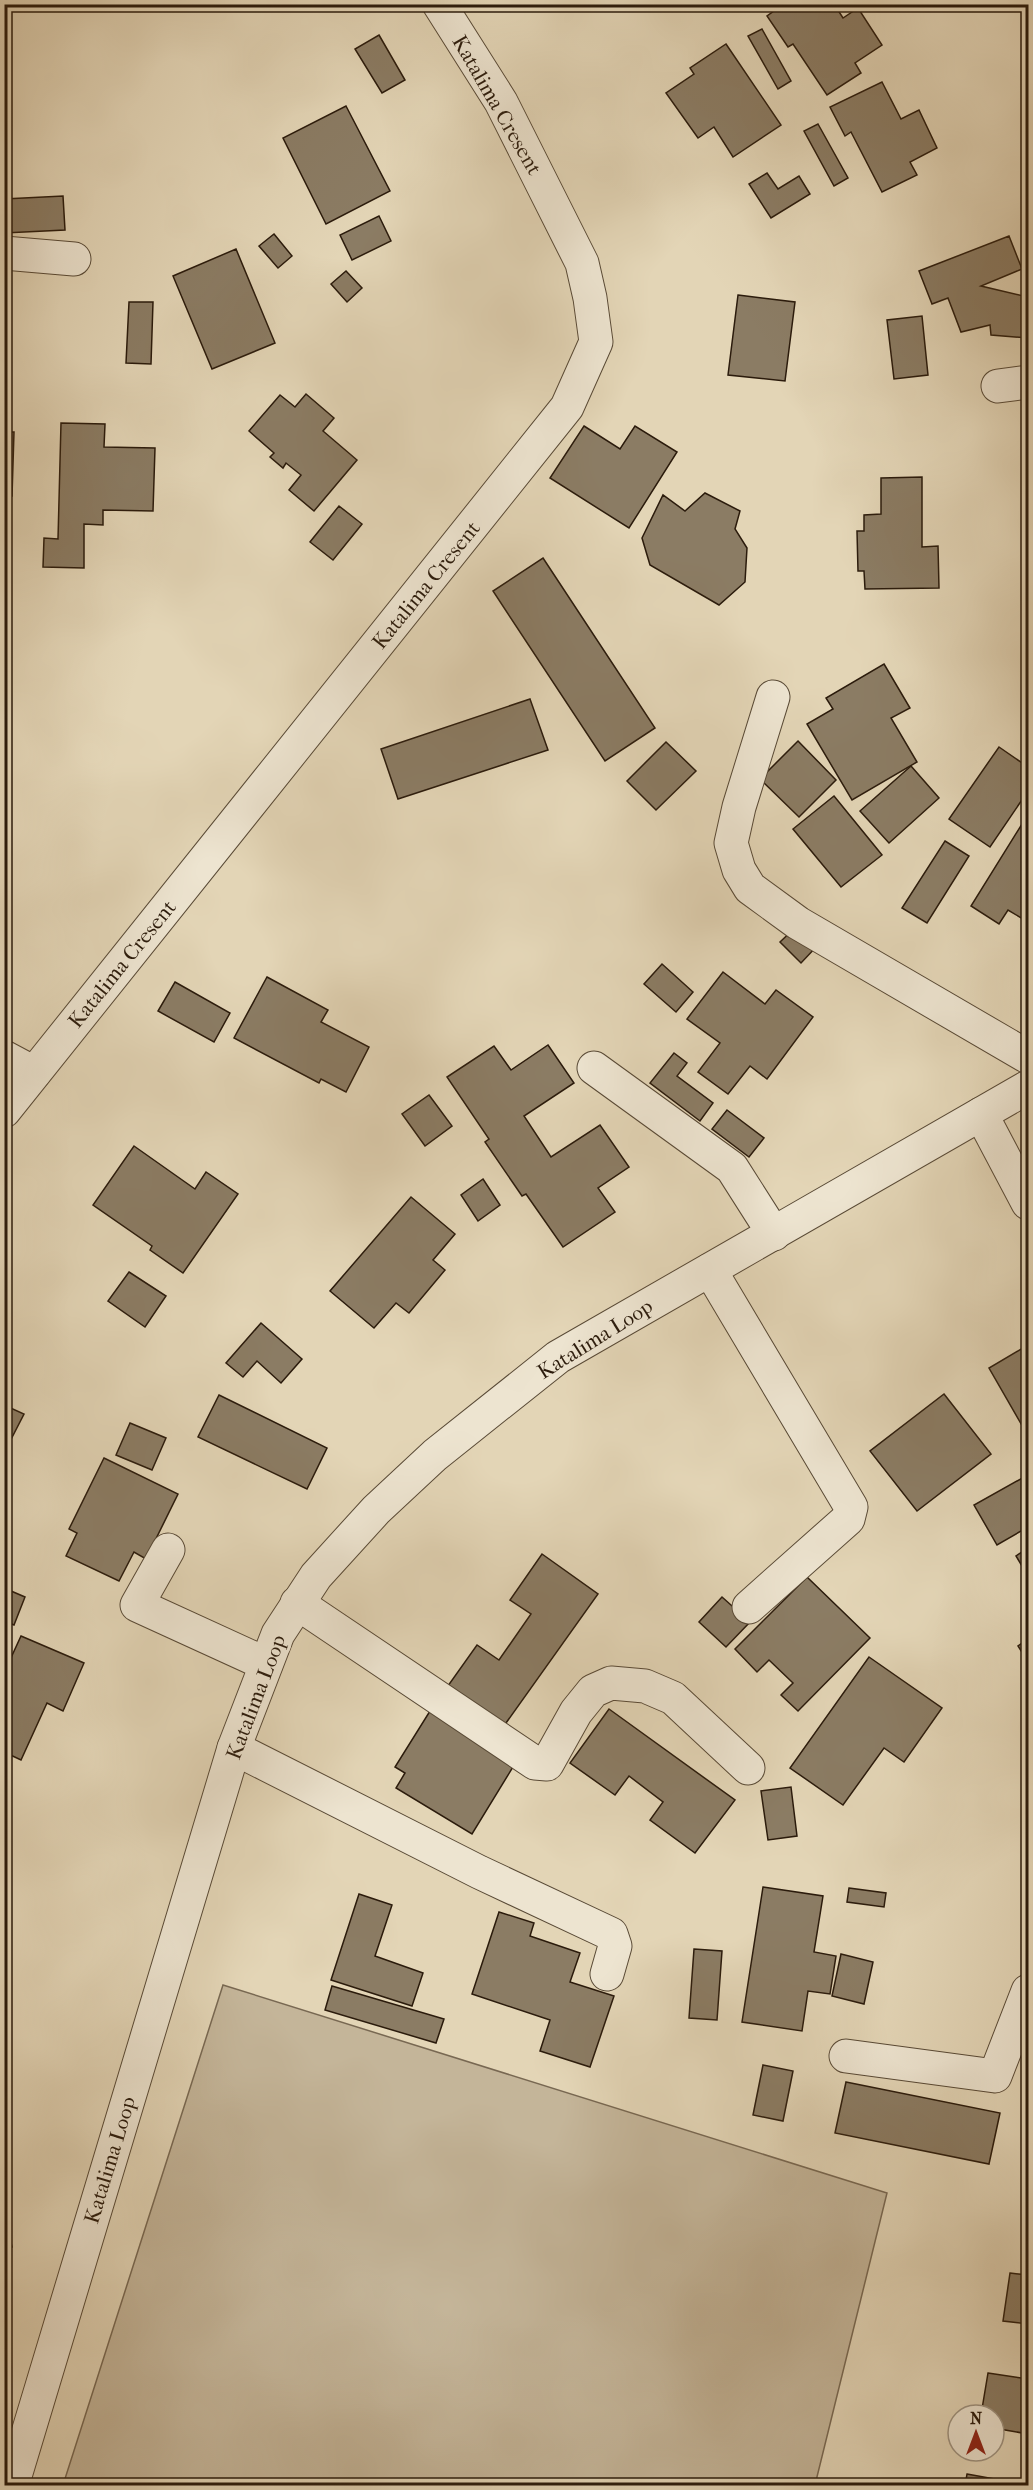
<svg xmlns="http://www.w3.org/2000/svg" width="1033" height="2490" font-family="'IM FELL French Canon',serif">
	<rect width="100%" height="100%" fill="#e3d5b6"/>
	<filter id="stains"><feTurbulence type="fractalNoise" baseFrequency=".00333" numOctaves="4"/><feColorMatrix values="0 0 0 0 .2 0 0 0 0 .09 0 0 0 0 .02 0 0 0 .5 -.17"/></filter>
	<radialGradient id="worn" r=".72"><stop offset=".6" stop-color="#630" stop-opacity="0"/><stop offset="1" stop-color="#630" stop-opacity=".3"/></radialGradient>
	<polygon fill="#c4b599" stroke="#786852" stroke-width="1.5" points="223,1985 887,2193 815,2485 63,2485"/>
	<g fill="#8b7c64" stroke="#2b1b0c" stroke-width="1.5">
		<polygon points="784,4 834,4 843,18 858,8 882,45 855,63 861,73 827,95 793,44 788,47 767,16"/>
		<polygon points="762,29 791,81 778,89 748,36"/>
		<polygon points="379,35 405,80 382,93 355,49"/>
		<polygon points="726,44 781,125 733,157 714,127 698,138 666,93 694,74 690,68"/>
		<polygon points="882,82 901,119 919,110 937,148 910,162 917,175 882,192 851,132 845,136 830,107"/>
		<polygon points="346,106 390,191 326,224 283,138"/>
		<polygon points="818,124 848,178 834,186 804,131"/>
		<polygon points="767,173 778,189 799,176 810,194 771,218 749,184"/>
		<polygon points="63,196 65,230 4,233 4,199"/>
		<polygon points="379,216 391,241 352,260 340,235"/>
		<polygon points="274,234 292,256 278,268 259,246"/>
		<polygon points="1009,236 1022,269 981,286 1028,297 1028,338 991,335 990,325 961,332 948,298 932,304 919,271"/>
		<polygon points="236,249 275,343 212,369 173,276"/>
		<polygon points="346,271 362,288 347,302 331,284"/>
		<polygon points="738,295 795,302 785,381 728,375"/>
		<polygon points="129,302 153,302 151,364 126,363"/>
		<polygon points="922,316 928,375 894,379 887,320"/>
		<polygon points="306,394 334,418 323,431 357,460 314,511 289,490 301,475 286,463 283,468 270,457 274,453 249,431 280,395 295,407"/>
		<polygon points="61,423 105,424 104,447 155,448 153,511 103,510 103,525 84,524 84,568 43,567 44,538 58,539"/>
		<polygon points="584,426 620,449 635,426 677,452 629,528 550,478"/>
		<polygon points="4,432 14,432 12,496 4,496"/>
		<polygon points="922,477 922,547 938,546 939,588 865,589 864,571 858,571 857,531 864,531 864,515 881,514 881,478"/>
		<polygon points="705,493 740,511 735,529 747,548 745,582 719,605 650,565 642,538 663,495 685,511"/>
		<polygon points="339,506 362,524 333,560 310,542"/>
		<polygon points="543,558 655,728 605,761 493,591"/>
		<polygon points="884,664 910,708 891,718 917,762 852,800 807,724 833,709 826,698"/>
		<polygon points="530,699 548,750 398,799 381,749"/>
		<polygon points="798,741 836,780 799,817 760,779"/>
		<polygon points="666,742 696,771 656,810 627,781"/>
		<polygon points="999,747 1028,767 1028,791 990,847 949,819"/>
		<polygon points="911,766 939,798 889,843 860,811"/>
		<polygon points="834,796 882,855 841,887 793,829"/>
		<polygon points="1022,824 1028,828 1028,922 1008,910 999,924 971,906"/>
		<polygon points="945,841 969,856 927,923 902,908"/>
		<polygon points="797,926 817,946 801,963 780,942"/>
		<polygon points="662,964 693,992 676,1012 644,984"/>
		<polygon points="723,972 765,1004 776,990 813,1017 767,1079 750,1066 728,1094 698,1072 720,1043 687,1019"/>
		<polygon points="267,977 328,1010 321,1022 369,1047 346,1092 321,1079 319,1083 234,1038"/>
		<polygon points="175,982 230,1013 214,1042 158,1011"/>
		<polygon points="548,1045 574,1083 524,1116 551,1157 600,1125 629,1167 598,1188 615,1212 563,1247 526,1194 522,1196 485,1142 489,1139 447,1077 494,1046 511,1070"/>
		<polygon points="674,1053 687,1063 677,1076 713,1103 700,1121 650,1083"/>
		<polygon points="429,1095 452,1126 425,1146 402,1114"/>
		<polygon points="727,1110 764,1138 749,1157 712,1129"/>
		<polygon points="134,1146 195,1189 206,1172 238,1194 183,1273 150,1250 152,1246 93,1205"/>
		<polygon points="483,1179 500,1205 478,1221 461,1195"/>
		<polygon points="411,1197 455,1234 433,1260 445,1270 409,1313 396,1303 374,1328 330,1291"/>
		<polygon points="129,1272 166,1296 145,1327 108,1301"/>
		<polygon points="261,1323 302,1359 281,1383 257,1361 243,1377 226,1363"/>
		<polygon points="1028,1345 1028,1436 989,1368"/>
		<polygon points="944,1394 991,1454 917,1511 870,1451"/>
		<polygon points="219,1395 327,1448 307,1489 198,1437"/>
		<polygon points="4,1405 24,1414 4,1453"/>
		<polygon points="130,1423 166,1438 152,1470 116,1455"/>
		<polygon points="104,1458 178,1494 146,1559 134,1552 119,1581 66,1556 77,1533 69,1529"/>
		<polygon points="1026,1476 1028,1480 1028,1527 997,1545 974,1505"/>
		<polygon points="1028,1548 1028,1576 1016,1556"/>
		<polygon points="542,1554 598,1594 501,1730 445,1690 477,1645 499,1660 531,1614 510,1600"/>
		<polygon points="807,1577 870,1638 798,1711 781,1695 793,1683 769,1660 757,1672 735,1649"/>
		<polygon points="4,1588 25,1597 14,1625 4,1621"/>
		<polygon points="722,1597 750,1622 726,1647 699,1622"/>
		<polygon points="21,1636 84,1663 63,1711 47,1703 21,1760 4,1752 4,1673"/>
		<polygon points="1028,1639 1028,1662 1018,1646"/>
		<polygon points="869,1657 942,1708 904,1762 884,1748 843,1805 790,1768"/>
		<polygon points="609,1709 735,1800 695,1853 650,1820 663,1802 629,1776 615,1795 570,1763"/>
		<polygon points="430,1711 516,1762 472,1834 396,1788 405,1773 395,1767"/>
		<polygon points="791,1787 797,1836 768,1840 761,1791"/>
		<polygon points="763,1887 823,1896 814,1952 836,1956 830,1994 808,1991 802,2031 742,2022"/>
		<polygon points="849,1888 886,1893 884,1907 847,1902"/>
		<polygon points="359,1894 392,1905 375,1956 423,1973 412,2006 331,1980"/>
		<polygon points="499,1912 534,1923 530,1936 580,1953 570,1982 614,1996 590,2067 540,2051 550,2020 472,1994"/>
		<polygon points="694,1949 722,1951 717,2020 689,2018"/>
		<polygon points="841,1954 873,1962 864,2004 832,1996"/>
		<polygon points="332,1986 444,2019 436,2043 325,2010"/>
		<polygon points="763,2065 793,2071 783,2121 753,2115"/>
		<polygon points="846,2082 1000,2113 989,2164 835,2133"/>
		<polygon points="4,2213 12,2247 4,2249"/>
		<polygon points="1010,2273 1028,2275 1028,2324 1003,2321"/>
		<polygon points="988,2373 1028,2379 1028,2434 994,2428 994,2415 981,2415"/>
		<polygon points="967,2474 1028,2485 1028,2486 965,2486"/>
	</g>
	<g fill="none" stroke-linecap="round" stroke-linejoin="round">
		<g stroke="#594a36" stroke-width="35">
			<g id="minor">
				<polyline points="4,253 74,259"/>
				<polyline points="998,386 1028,382"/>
				<polyline points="773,697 739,807 731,843 739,870 750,888 798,923 1028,1057"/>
				<polyline points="4,1057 34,1073"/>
				<polyline points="594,1068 732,1168 774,1234"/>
				<polyline points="4,1111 567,407 596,342 590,298 582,263 501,102 439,4"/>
				<polyline points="981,1114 1028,1203"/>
				<polyline points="710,1270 851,1507 848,1519 749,1607"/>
				<polyline points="168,1550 137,1605 266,1664"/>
				<polyline points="297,1603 535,1763 547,1764 576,1712 593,1691 611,1683 645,1686 673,1698 748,1768"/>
				<polyline points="234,1748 479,1872 611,1934 615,1946 607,1974"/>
				<polyline points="846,2056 995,2076 1028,1991"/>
				<polyline points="12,2486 234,1748 278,1634 316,1576 376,1510 435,1455 558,1357 1028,1087"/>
			</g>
		</g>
		<use href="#minor" stroke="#ede4d0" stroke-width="33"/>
	</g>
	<g text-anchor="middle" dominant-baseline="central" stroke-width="6" stroke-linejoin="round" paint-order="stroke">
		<g font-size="21" fill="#2b1b0c" stroke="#ede4d0">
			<text transform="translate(497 105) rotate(60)">Katalima Cresent</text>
			<text transform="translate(426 585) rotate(-51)">Katalima Cresent</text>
			<text transform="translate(122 964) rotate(-51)">Katalima Cresent</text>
			<text transform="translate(595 1339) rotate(-32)">Katalima Loop</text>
			<text transform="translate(256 1697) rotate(-69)">Katalima Loop</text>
			<text transform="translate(110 2160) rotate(-73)">Katalima Loop</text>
		</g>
	</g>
	<rect width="1033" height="2490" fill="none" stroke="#e3d5b6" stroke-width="24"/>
	<rect x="6" y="6" width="1021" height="2478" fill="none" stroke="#2b1b0c" stroke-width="3"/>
	<rect x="12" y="12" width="1009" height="2466" fill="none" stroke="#2b1b0c" stroke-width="1.5"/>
	<g transform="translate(976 2433)"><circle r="28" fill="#ede4d0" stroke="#9f9482" stroke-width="1.5"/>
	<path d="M0-4.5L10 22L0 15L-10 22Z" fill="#8f2418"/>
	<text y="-9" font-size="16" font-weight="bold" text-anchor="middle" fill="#2b1b0c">N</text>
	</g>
	<rect width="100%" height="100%" filter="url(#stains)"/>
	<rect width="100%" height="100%" fill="url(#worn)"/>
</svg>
